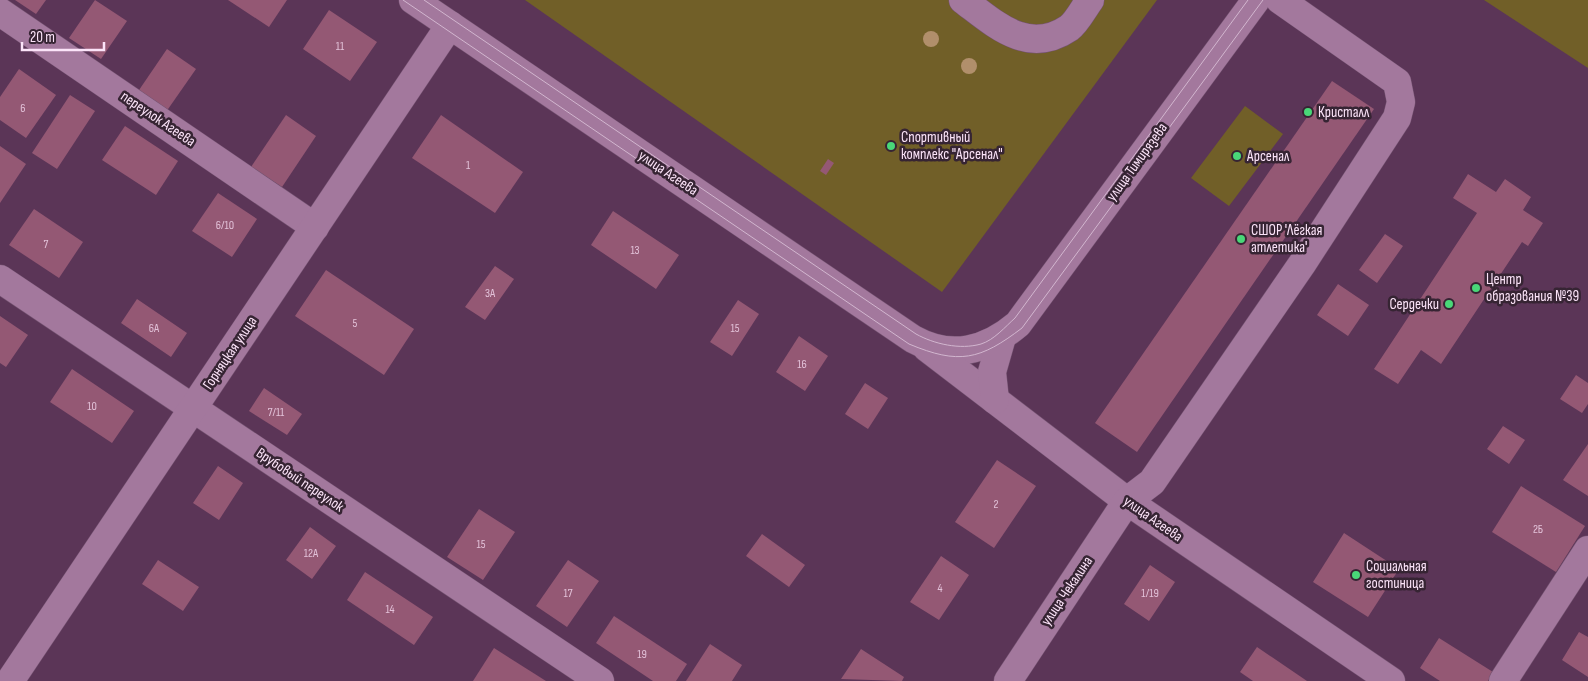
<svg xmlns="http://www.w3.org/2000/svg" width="1588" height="681" font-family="'Sofia Sans Condensed',sans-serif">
	<rect width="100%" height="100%" fill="#5b3557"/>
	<g fill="#715f28">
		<polygon points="525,0 1157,0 942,292"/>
		<polygon points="1484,0 1588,0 1588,68"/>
		<polygon points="1245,106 1283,134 1229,206 1191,178"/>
	</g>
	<g fill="#945874">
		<polygon points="15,0 46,0 36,14"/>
		<polygon points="95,0 127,21 101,59 69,38"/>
		<polygon points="228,0 287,0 269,27"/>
		<polygon points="329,10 377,42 350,81 303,49"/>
		<polygon points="167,49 196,69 166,112 137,93"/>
		<polygon points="19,69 56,95 26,138 0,120 0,97"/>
		<polygon points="1332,81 1374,109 1137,452 1095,423"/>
		<polygon points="70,95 95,111 57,169 32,153"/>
		<polygon points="286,115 316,136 282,187 251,167"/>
		<polygon points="441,115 523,172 495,213 412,158"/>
		<polygon points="125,126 178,161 156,195 102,160"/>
		<polygon points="0,146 26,164 0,203"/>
		<polygon points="828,159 834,163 826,175 820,171"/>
		<polygon points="1468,174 1496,192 1505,179 1531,197 1523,210 1543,223 1528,246 1522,242 1441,364 1421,350 1398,384 1374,369 1477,213 1453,198"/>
		<polygon points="218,193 257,219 232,257 192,231"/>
		<polygon points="34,209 83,242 59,278 9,245"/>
		<polygon points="613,211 679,255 656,289 591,245"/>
		<polygon points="1385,234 1403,246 1377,283 1359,270"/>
		<polygon points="495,266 514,279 485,320 465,307"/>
		<polygon points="326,270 414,329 384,375 295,316"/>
		<polygon points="1338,284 1369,305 1348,336 1317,315"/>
		<polygon points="137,299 187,333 171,357 121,323"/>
		<polygon points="738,300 759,314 732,356 710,342"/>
		<polygon points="0,316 28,335 6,367 0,363"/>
		<polygon points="799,336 828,356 805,391 776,372"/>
		<polygon points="72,369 134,411 112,443 50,402"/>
		<polygon points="1576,375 1588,383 1588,404 1582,413 1560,399"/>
		<polygon points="865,383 888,398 868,429 845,414"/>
		<polygon points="264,388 302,414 287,435 249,411"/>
		<polygon points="1503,426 1525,440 1509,464 1487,449"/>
		<polygon points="1588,444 1588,496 1563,480"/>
		<polygon points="997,460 1036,486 994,548 955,522"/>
		<polygon points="218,466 243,483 219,520 193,503"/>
		<polygon points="1521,486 1585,526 1556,572 1492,532"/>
		<polygon points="479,509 515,532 483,580 447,557"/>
		<polygon points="310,527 336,546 312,579 286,560"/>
		<polygon points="1344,533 1399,569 1368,617 1313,582"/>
		<polygon points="762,534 805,565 789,587 746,556"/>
		<polygon points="941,556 969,575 939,620 910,602"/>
		<polygon points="158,560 199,587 183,611 142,584"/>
		<polygon points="568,560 599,581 567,627 536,606"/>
		<polygon points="1150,565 1175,582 1149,621 1124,604"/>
		<polygon points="365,572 433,617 414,645 347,600"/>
		<polygon points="614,616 687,664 676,681 653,681 596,643"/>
		<polygon points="1579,632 1588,637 1588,677 1562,660"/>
		<polygon points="1439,638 1493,672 1488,681 1440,681 1420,668"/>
		<polygon points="710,644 742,665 732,681 686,681"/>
		<polygon points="1257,647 1307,681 1253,681 1240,672"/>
		<polygon points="494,648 546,681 473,681"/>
		<polygon points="861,649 904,677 902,681 841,679"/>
	</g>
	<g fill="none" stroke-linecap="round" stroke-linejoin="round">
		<g stroke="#745371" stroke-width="29">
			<g id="minor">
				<path d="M413 0 913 339C951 360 986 351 1018 324L1256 0"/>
				<path d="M963 0C995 24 1028 56 1069 28 1077 22 1084 8 1090 0"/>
				<polyline points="0,12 315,227"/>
				<polyline points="0,279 600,681"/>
				<polyline points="927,348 1127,501 1391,681"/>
				<polyline points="995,400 992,372 1002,337"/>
				<polyline points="10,681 450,25"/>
				<polyline points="1008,681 1127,501 1152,482 1302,264 1397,118 1401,102 1397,82 1280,0"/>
				<polyline points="1503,681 1588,550"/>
			</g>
		</g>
		<use href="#minor" stroke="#a3789d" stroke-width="28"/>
		<g stroke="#d2b6cf" stroke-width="1">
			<path d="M403 0 909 344C959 365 980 360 1022 328L1263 0"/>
			<path d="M424 0 916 334C934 344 960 350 981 344 994 340 1005 327 1015 318L1248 0"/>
		</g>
	</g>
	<g fill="#b18f6b">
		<circle cx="931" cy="39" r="8"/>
		<circle cx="969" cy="66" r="8"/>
	</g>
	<g fill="#49d778" stroke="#362433" stroke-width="2">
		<circle cx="1308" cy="112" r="5"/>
		<circle cx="891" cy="146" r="5"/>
		<circle cx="1237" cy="156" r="5"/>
		<circle cx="1241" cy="239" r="5"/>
		<circle cx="1476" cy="288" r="5"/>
		<circle cx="1449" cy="304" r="5"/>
		<circle cx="1356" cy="575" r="5"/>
	</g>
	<g text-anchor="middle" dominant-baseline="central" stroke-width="5" stroke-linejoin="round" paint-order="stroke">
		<g font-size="12" fill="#e2c1d8">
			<text x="340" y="46">11</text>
			<text x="23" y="108">6</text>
			<text x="468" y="165">1</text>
			<text x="225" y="225">6/10</text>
			<text x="46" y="244">7</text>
			<text x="635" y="250">13</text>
			<text x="490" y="293">3А</text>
			<text x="355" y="323">5</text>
			<text x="154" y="328">6А</text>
			<text x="735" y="328">15</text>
			<text x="802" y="364">16</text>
			<text x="92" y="406">10</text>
			<text x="276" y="412">7/11</text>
			<text x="996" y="504">2</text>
			<text x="1538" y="529">2Б</text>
			<text x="481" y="544">15</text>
			<text x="311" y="553">12А</text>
			<text x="940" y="588">4</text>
			<text x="568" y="593">17</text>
			<text x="1150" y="593">1/19</text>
			<text x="390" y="609">14</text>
			<text x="642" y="654">19</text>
		</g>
		<g font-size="15" fill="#fce4f9" stroke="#362433" text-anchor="start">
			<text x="1318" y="112">Кристалл</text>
			<text x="901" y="137">Спортивный<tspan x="901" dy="17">комплекс "Арсенал"</tspan></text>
			<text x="1247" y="156">Арсенал</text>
			<text x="1251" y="230">СШОР 'Лёгкая<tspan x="1251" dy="17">атлетика'</tspan></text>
			<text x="1486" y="279">Центр<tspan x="1486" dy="17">образования №39</tspan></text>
			<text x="1439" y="304" text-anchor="end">Сердечки</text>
			<text x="1366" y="566">Социальная<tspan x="1366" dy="17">гостиница</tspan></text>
		</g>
		<g font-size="15" fill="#fce4f9" stroke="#362433">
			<text transform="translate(158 119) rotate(34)">переулок Агеева</text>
			<text transform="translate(1137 162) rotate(-54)">улица Тимирязева</text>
			<text transform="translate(668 173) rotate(34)">улица Агеева</text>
			<text transform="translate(230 353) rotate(-56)">Горняцкая улица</text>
			<text transform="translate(300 480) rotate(34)">Врубовый переулок</text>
			<text transform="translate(1153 519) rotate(35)">улица Агеева</text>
			<text transform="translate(1067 591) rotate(-56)">улица Чекалина</text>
		</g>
	</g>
	<path d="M22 42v8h82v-8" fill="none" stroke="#fce4f9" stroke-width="2.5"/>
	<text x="30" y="42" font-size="15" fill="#fce4f9" stroke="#362433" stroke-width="4" paint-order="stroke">20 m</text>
</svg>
